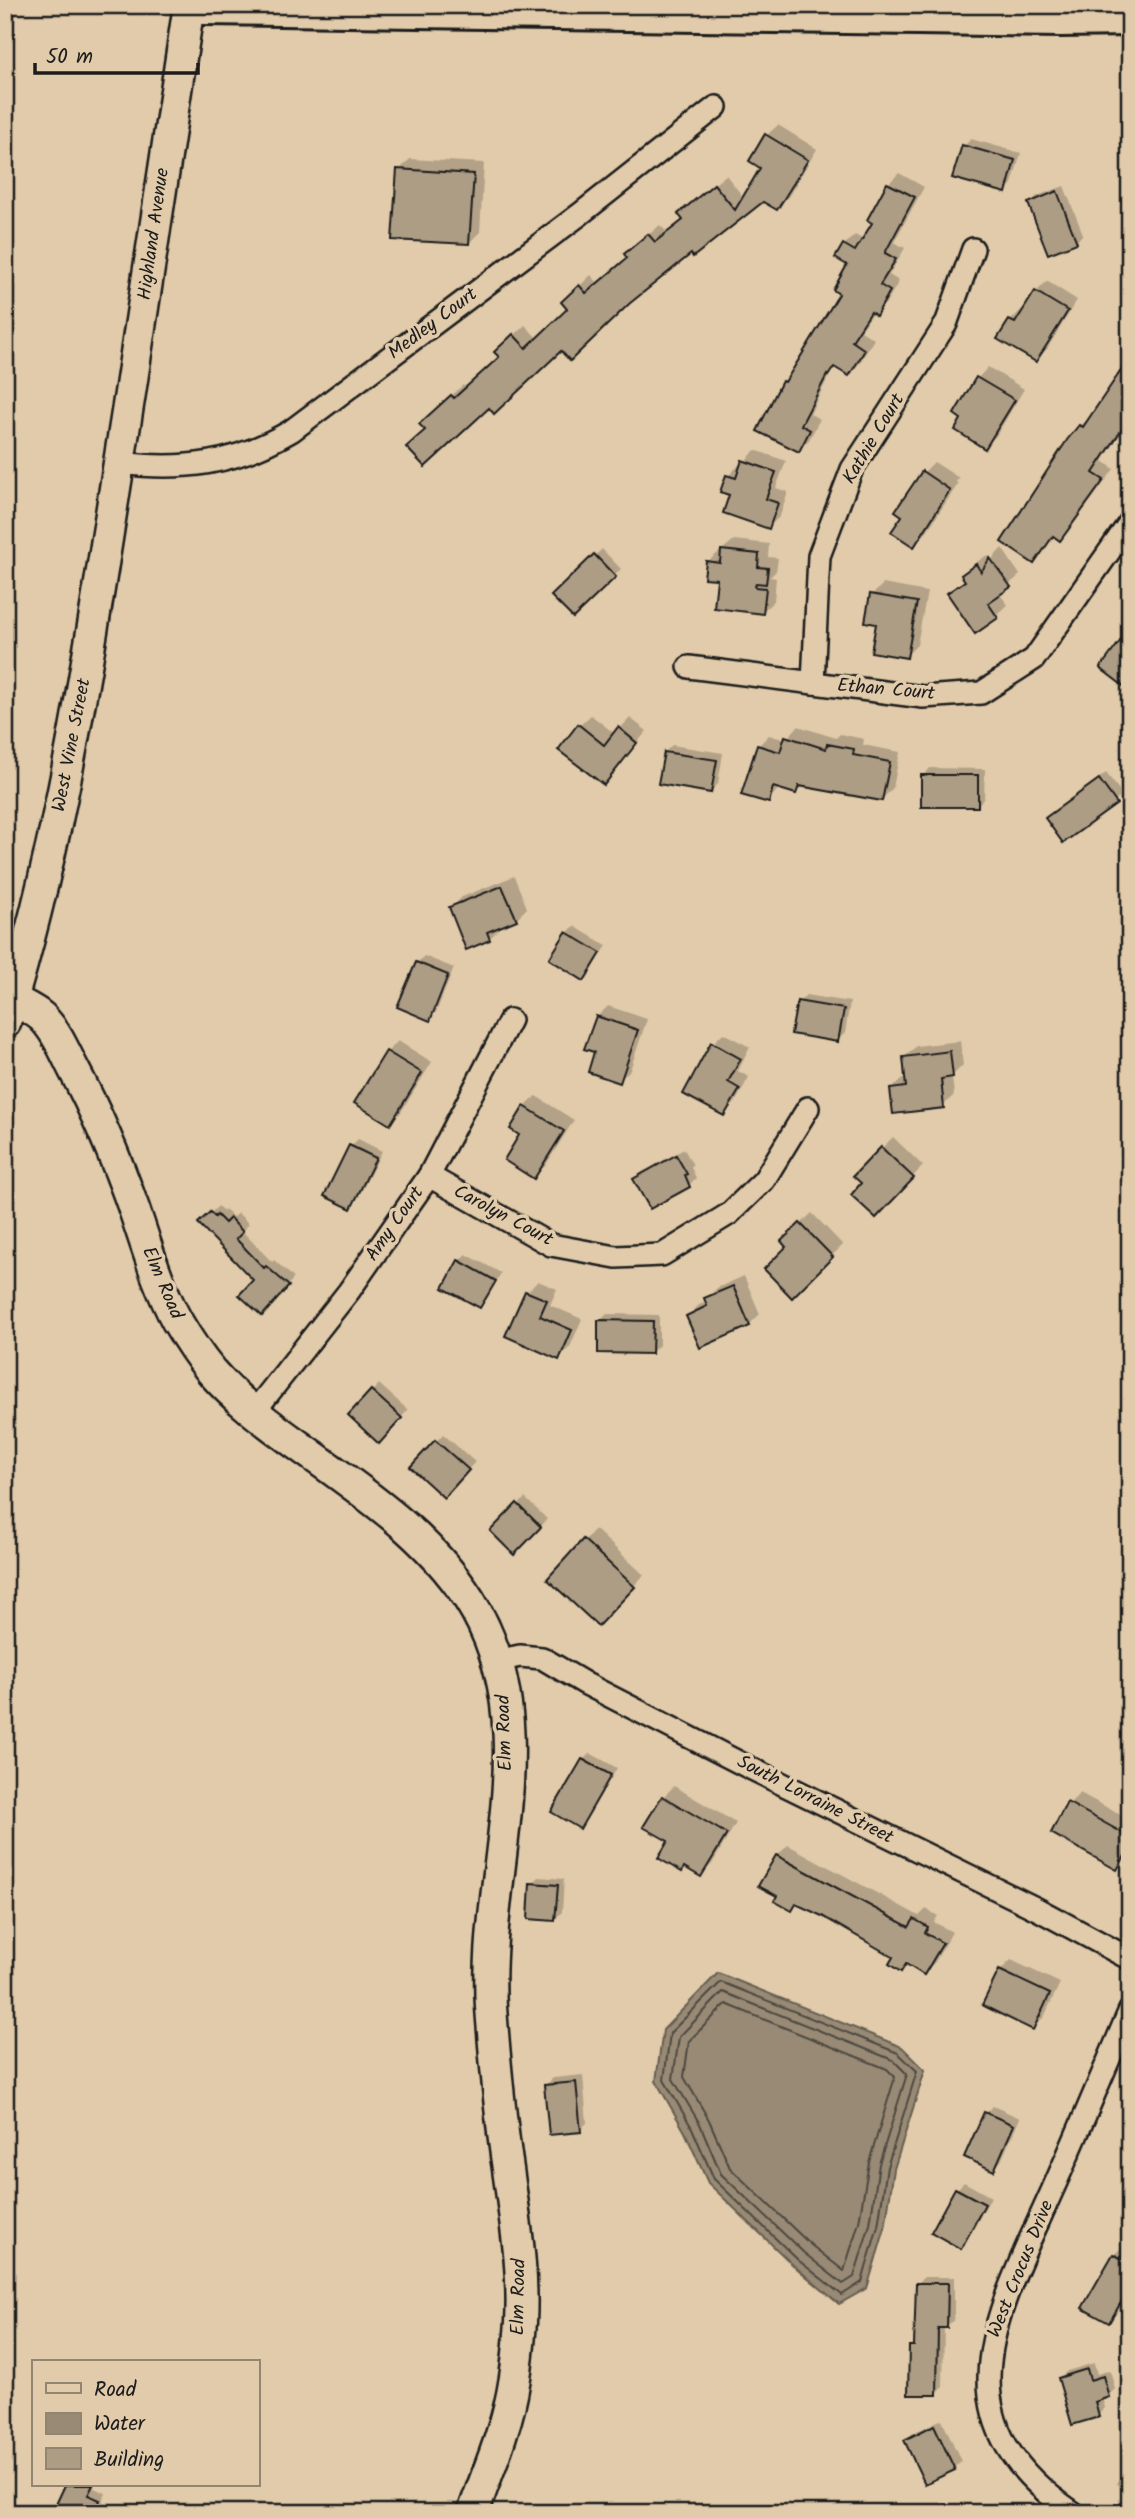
<svg xmlns="http://www.w3.org/2000/svg" width="1135" height="2518" font-family="Kalam,sans-serif">
	<rect width="100%" height="100%" fill="#e1cbaa"/>
	<filter id="ink" filterUnits="userSpaceOnUse"><feTurbulence type="fractalNoise" baseFrequency=".0143" numOctaves="2"/><feDisplacementMap in="SourceGraphic" scale="14" xChannelSelector="R" yChannelSelector="G"/><feConvolveMatrix kernelMatrix="1 2 1 2 8 2 1 2 1" color-interpolation-filters="sRGB"/></filter>
	<g filter="url(#ink)">
		<polygon fill="#988a75" stroke="#665e51" stroke-width="2" points="718,1973 902,2047 925,2070 894,2169 885,2228 867,2288 839,2304 793,2265 708,2183 685,2132 656,2081 663,2030"/>
		<g fill="#0003">
			<polygon points="778,125 817,149 788,197 777,208 763,200 489,405 427,429 433,413 463,385 466,389 501,356 497,352 525,325 538,339 570,309 563,302 591,275 598,283 629,257 638,244 660,225 667,232 684,219 680,214 691,203 726,175 744,198 763,168 767,135"/>
			<polygon points="971,139 1021,153 1012,184 1005,191 964,146"/>
			<polygon points="410,159 484,163 480,232 469,243 399,170"/>
			<polygon points="899,173 924,187 894,242 905,248 889,275 899,281 886,303 876,313 873,312 861,331 874,339 859,364 848,374 836,366 833,368 810,414 820,419 809,440 798,450 783,382 793,371 842,293 849,265 844,245 855,235 864,240 875,222 869,219 888,184"/>
			<polygon points="1064,186 1083,234 1076,242 1030,203 1037,196"/>
			<polygon points="1047,281 1077,300 1047,349 1036,360 1010,321 1021,310 1024,311 1036,292"/>
			<polygon points="1130,360 1130,424 1126,425 1103,461 1114,469 1071,528 1060,539 1055,535 1033,562 1080,426 1092,416"/>
			<polygon points="988,367 1024,389 996,436 985,446 964,418 956,413 978,378"/>
			<polygon points="755,450 786,461 776,488 788,492 780,516 769,527 732,494 723,491 728,476 739,465 742,466"/>
			<polygon points="934,462 959,478 956,482 958,484 925,534 914,545 905,515 923,473"/>
			<polygon points="734,540 769,544 768,557 778,558 776,571 770,577 776,578 774,601 762,612 719,578 707,562"/>
			<polygon points="1002,548 1020,575 999,593 1008,605 976,632 949,594 965,579 963,575 974,564 987,555 991,560"/>
			<polygon points="602,549 621,569 573,616 553,596"/>
			<polygon points="883,584 927,592 917,645 906,656 878,622 872,595"/>
			<polygon points="591,715 615,734 630,718 647,731 603,783 580,725"/>
			<polygon points="798,726 836,738 840,734 864,739 863,745 900,752 893,788 882,799 803,785 796,792 780,787 768,801 758,746 769,735 786,740"/>
			<polygon points="672,745 723,753 718,784 711,791 665,752"/>
			<polygon points="930,768 985,769 984,798 977,806 923,776"/>
			<polygon points="1106,773 1123,795 1064,840 1048,818"/>
			<polygon points="514,876 527,908 516,919 499,925 500,928 489,939 451,908 462,897"/>
			<polygon points="574,926 607,946 584,979 567,933"/>
			<polygon points="424,956 454,968 436,1012 429,1019 417,963"/>
			<polygon points="806,995 850,1002 845,1033 838,1040 799,1002"/>
			<polygon points="608,1006 647,1019 630,1070 619,1081 596,1051 597,1017"/>
			<polygon points="723,1033 750,1047 738,1071 749,1077 735,1103 724,1114 712,1044"/>
			<polygon points="398,1041 432,1062 401,1112 390,1123 387,1052"/>
			<polygon points="960,1041 963,1065 952,1076 954,1095 943,1106 892,1089 903,1078 907,1078 905,1057 916,1046"/>
			<polygon points="536,1096 574,1120 545,1166 534,1177 522,1134 525,1107"/>
			<polygon points="893,1137 923,1166 886,1205 882,1148"/>
			<polygon points="358,1139 382,1151 357,1200 350,1207 326,1195 351,1146"/>
			<polygon points="684,1149 693,1165 691,1167 696,1178 689,1185 635,1179 642,1172"/>
			<polygon points="218,1206 223,1211 225,1209 233,1217 238,1213 249,1224 242,1231 272,1262 274,1260 294,1278 269,1307 255,1280 201,1223"/>
			<polygon points="812,1213 843,1245 792,1295 788,1247 783,1241"/>
			<polygon points="466,1254 501,1273 487,1299 480,1306 459,1261"/>
			<polygon points="744,1276 760,1314 749,1325 688,1316 699,1305 707,1302 706,1299 717,1288"/>
			<polygon points="538,1281 557,1289 550,1305 582,1319 570,1347 559,1358 527,1292"/>
			<polygon points="607,1314 659,1315 659,1345 652,1352 600,1321"/>
			<polygon points="379,1384 408,1410 386,1434 350,1415"/>
			<polygon points="443,1434 475,1462 451,1488 413,1467"/>
			<polygon points="525,1498 547,1519 514,1552 493,1531"/>
			<polygon points="595,1529 644,1575 609,1613 549,1579"/>
			<polygon points="590,1753 617,1768 587,1819 580,1826 583,1760"/>
			<polygon points="674,1786 736,1823 712,1864 701,1875 686,1866 681,1870 671,1841 663,1797"/>
			<polygon points="1080,1793 1130,1820 1130,1853 1117,1867 1069,1804"/>
			<polygon points="788,1845 919,1916 926,1909 938,1916 934,1922 952,1932 935,1962 924,1973 907,1963 901,1969 895,1956 798,1903 791,1909 780,1895 777,1856"/>
			<polygon points="539,1877 564,1879 562,1912 555,1919 532,1884"/>
			<polygon points="1011,1960 1060,1983 1044,2017 1033,2028 1000,1971"/>
			<polygon points="583,2075 587,2123 580,2130 546,2085 553,2078"/>
			<polygon points="993,2106 1020,2118 1001,2161 994,2169 986,2113"/>
			<polygon points="964,2182 991,2197 968,2239 961,2246 957,2189"/>
			<polygon points="1121,2248 1130,2252 1130,2290 1116,2314 1109,2321 1084,2307 1114,2255"/>
			<polygon points="924,2277 954,2277 954,2320 944,2327 943,2387 936,2394 910,2347 916,2342 917,2284"/>
			<polygon points="1094,2363 1097,2374 1110,2370 1115,2389 1108,2396 1102,2398 1105,2408 1098,2415 1060,2378 1067,2371"/>
			<polygon points="942,2419 961,2461 954,2468 926,2482 906,2440 913,2433"/>
			<polygon points="1130,2460 1130,2491 1117,2484"/>
			<polygon points="66,2485 95,2485 94,2488 106,2493 98,2513 54,2513"/>
		</g>
		<g fill="none" stroke-linecap="round" stroke-linejoin="round">
			<g stroke="#4e4840" stroke-width="2">
				<polygon points="721,1982 898,2053 917,2071 887,2167 878,2226 862,2282 842,2295 798,2260 714,2179 692,2128 664,2080 670,2033"/>
				<polygon points="723,1992 893,2060 907,2074 879,2164 870,2224 854,2277 843,2284 804,2253 721,2174 700,2124 673,2079 679,2037"/>
				<polygon points="726,2004 887,2069 895,2077 869,2162 859,2222 844,2271 811,2245 730,2168 709,2120 684,2077 689,2041"/>
			</g>
		</g>
		<g fill="#ae9d85" stroke="#1c1c1c" stroke-width="2">
			<polygon points="765,134 808,160 777,210 763,202 693,257 691,254 629,304 570,361 561,351 494,414 489,408 425,467 406,447 425,430 419,424 451,395 454,398 499,357 494,352 513,334 526,348 567,309 561,302 579,285 586,293 627,258 624,254 648,234 655,242 683,220 678,214 714,184 735,210 760,168 749,161"/>
			<polygon points="962,145 1015,160 1006,193 952,178"/>
			<polygon points="397,169 474,174 469,244 392,240"/>
			<polygon points="887,183 915,197 885,253 896,259 880,285 890,291 876,316 871,312 852,341 865,350 849,376 834,367 828,376 827,375 801,425 810,430 799,452 757,431 782,381 785,382 839,294 833,290 847,265 835,258 843,244 855,251 872,223 867,220"/>
			<polygon points="1057,191 1077,243 1048,254 1028,203"/>
			<polygon points="1035,291 1068,311 1036,362 997,339 1009,320 1015,323"/>
			<polygon points="1130,357 1130,417 1093,473 1104,480 1060,541 1053,536 1034,564 1001,542 1067,440 1079,425 1083,427"/>
			<polygon points="976,377 1015,400 985,449 955,430 961,419 954,414"/>
			<polygon points="742,460 776,472 766,499 778,503 769,529 723,513 729,495 720,492 726,475 736,478"/>
			<polygon points="922,471 950,490 914,547 891,532 902,516 895,511"/>
			<polygon points="721,550 759,554 758,567 768,568 766,584 756,583 755,587 766,588 763,614 714,608 717,579 704,578 706,561 720,563"/>
			<polygon points="594,554 616,577 573,618 551,596"/>
			<polygon points="990,558 1011,587 988,603 998,618 975,634 947,593 965,581 961,575 976,564 981,572"/>
			<polygon points="870,594 917,602 907,658 871,652 876,624 865,622"/>
			<polygon points="1130,628 1130,691 1100,668"/>
			<polygon points="578,724 604,745 618,727 637,743 604,785 558,750"/>
			<polygon points="785,736 826,749 827,744 854,749 853,755 890,762 882,801 799,786 796,794 773,787 769,803 741,795 757,745 780,752"/>
			<polygon points="664,752 717,760 711,793 658,784"/>
			<rect x="921" y="775" width="57" height="32"/>
			<polygon points="1099,779 1117,804 1063,843 1045,818"/>
			<polygon points="502,886 517,920 487,932 490,940 466,950 449,907"/>
			<polygon points="566,932 601,953 584,981 549,959"/>
			<polygon points="416,962 448,975 430,1021 397,1007"/>
			<polygon points="797,1001 844,1009 838,1042 791,1034"/>
			<polygon points="596,1016 638,1030 620,1083 588,1072 594,1052 584,1049"/>
			<polygon points="711,1042 741,1059 728,1082 740,1089 724,1116 683,1094"/>
			<polygon points="386,1051 422,1073 390,1125 354,1103"/>
			<polygon points="950,1051 953,1077 941,1079 944,1108 893,1114 890,1089 906,1087 903,1057"/>
			<polygon points="524,1106 564,1131 534,1179 504,1160 519,1135 510,1129"/>
			<polygon points="349,1145 376,1158 351,1209 324,1196"/>
			<polygon points="881,1147 914,1178 876,1218 851,1195 861,1183 853,1176"/>
			<polygon points="676,1155 687,1174 685,1175 690,1187 650,1209 633,1179"/>
			<polygon points="210,1212 215,1217 217,1215 225,1223 230,1218 243,1232 236,1239 264,1268 266,1266 289,1286 262,1316 239,1295 253,1280 198,1223"/>
			<polygon points="800,1223 833,1257 792,1298 764,1269 786,1247 781,1241"/>
			<polygon points="458,1260 496,1281 480,1308 443,1288"/>
			<polygon points="733,1286 750,1326 700,1348 686,1316 707,1306 704,1298"/>
			<polygon points="525,1291 547,1300 540,1316 572,1330 559,1360 505,1336"/>
			<polygon points="598,1320 653,1321 652,1354 598,1353"/>
			<polygon points="371,1390 402,1418 379,1444 348,1415"/>
			<polygon points="435,1440 469,1470 444,1498 410,1467"/>
			<polygon points="517,1503 541,1527 514,1555 490,1531"/>
			<polygon points="583,1539 635,1587 598,1626 547,1579"/>
			<polygon points="582,1759 611,1775 580,1829 551,1812"/>
			<polygon points="662,1796 727,1834 701,1877 684,1867 682,1872 658,1858 668,1841 643,1827"/>
			<polygon points="1067,1802 1130,1837 1130,1847 1117,1870 1051,1833"/>
			<polygon points="776,1855 909,1927 914,1919 928,1927 925,1933 943,1943 924,1975 906,1964 901,1972 889,1964 893,1957 822,1916 796,1904 792,1911 774,1901 777,1896 758,1886"/>
			<polygon points="530,1883 558,1885 555,1921 528,1919"/>
			<polygon points="999,1970 1050,1994 1033,2030 982,2005"/>
			<polygon points="576,2082 581,2132 549,2135 544,2085"/>
			<polygon points="984,2112 1014,2125 994,2171 964,2157"/>
			<polygon points="955,2188 985,2204 961,2249 931,2232"/>
			<polygon points="1113,2254 1130,2263 1130,2287 1109,2323 1082,2308"/>
			<polygon points="916,2283 948,2283 947,2328 938,2328 937,2395 908,2395 909,2346 914,2346"/>
			<polygon points="1087,2369 1090,2380 1103,2376 1109,2397 1095,2402 1099,2417 1072,2425 1058,2378"/>
			<polygon points="934,2425 955,2470 925,2484 904,2440"/>
			<polygon points="65,2485 93,2485 88,2495 100,2500 95,2513 52,2513"/>
		</g>
		<g fill="none" stroke-linecap="round" stroke-linejoin="round">
			<g stroke="#1c1c1c" stroke-width="26">
				<g id="street">
					<path d="M120 463C184 471 235 464 291 431L579 215 716 107"/>
					<polyline points="689,667 923,697 981,693 1034,659 1130,522"/>
					<polyline points="813,683 819,556 852,469 946,324 973,249"/>
					<polyline points="429,1176 551,1245 616,1257 662,1255 729,1214 764,1180 808,1108"/>
					<polyline points="254,1412 349,1291 429,1176 510,1020"/>
					<polyline points="497,1661 520,1656 542,1658 586,1684 746,1766 1039,1910 1130,1959"/>
					<path d="M1074 2513C933 2420 998 2312 1052 2191 1079 2131 1104 2070 1130 2010"/>
				</g>
			</g>
			<g stroke="#1c1c1c" stroke-width="35">
				<g id="secondary">
					<path d="M12 999C22 1005 33 1009 42 1017 56 1031 64 1050 73 1068 97 1113 117 1161 134 1209 147 1247 158 1286 177 1321 187 1338 198 1355 211 1371 235 1399 266 1422 295 1443 361 1491 435 1538 476 1611 545 1734 483 1876 491 2007 495 2061 500 2116 508 2169 515 2221 524 2270 521 2322 518 2359 514 2398 502 2432 494 2459 482 2486 473 2513"/>
					<path d="M5 1023C52 871 79 715 104 558 134 374 160 190 189 5"/>
				</g>
			</g>
			<g stroke="#1c1c1c" stroke-width="44">
				<polyline id="highway" points="203,5 1060,17 1130,16"/>
			</g>
			<use href="#street" stroke="#e1cbaa" stroke-width="21"/>
			<use href="#secondary" stroke="#e1cbaa" stroke-width="30"/>
			<use href="#highway" stroke="#e1cbaa" stroke-width="38"/>
		</g>
	</g>
	<g text-anchor="middle" dominant-baseline="central" stroke-width="7" stroke-linejoin="round" paint-order="stroke">
		<g font-size="19" fill="#1c1c1c" stroke="#e1cbaa">
			<text transform="translate(154 234) rotate(-82)">Highland Avenue</text>
			<text transform="translate(433 324) rotate(-37)">Medley Court</text>
			<text transform="translate(874 439) rotate(-59)">Kathie Court</text>
			<text transform="translate(886 690) rotate(5)">Ethan Court</text>
			<text transform="translate(72 745) rotate(-79)">West Vine Street</text>
			<text transform="translate(503 1216) rotate(28)">Carolyn Court</text>
			<text transform="translate(395 1224) rotate(-55)">Amy Court</text>
			<text transform="translate(162 1283) rotate(67)">Elm Road</text>
			<text transform="translate(505 1733) rotate(-92)">Elm Road</text>
			<text transform="translate(815 1800) rotate(27)">South Lorraine Street</text>
			<text transform="translate(1021 2269) rotate(-68)">West Crocus Drive</text>
			<text transform="translate(519 2297) rotate(-89)">Elm Road</text>
		</g>
	</g>
	<rect width="1135" height="2518" fill="none" stroke="#e1cbaa" stroke-width="28"/>
	<rect x="14" y="14" width="1107" height="2490" fill="none" stroke="#1c1c1c" stroke-width="2.5" filter="url(#ink)"/>
	<rect x="32" y="2360" width="228" height="126" fill="#e1cbaa" stroke="#928571" stroke-width="2"/>
	<rect x="46" y="2383" width="35" height="10" fill="#e1cbaa" stroke="#928571" stroke-width="2"/>
	<text x="94" y="2396" font-size="21" fill="#1c1c1c">Road</text>
	<rect x="46" y="2413" width="35" height="21" fill="#988a75" stroke="#928571" stroke-width="2"/>
	<text x="94" y="2430" font-size="21" fill="#1c1c1c">Water</text>
	<rect x="46" y="2448" width="35" height="21" fill="#ae9d85" stroke="#928571" stroke-width="2"/>
	<text x="94" y="2466" font-size="21" fill="#1c1c1c">Building</text>
	<path d="M35 63v10h163v-10" fill="none" stroke="#1c1c1c" stroke-width="3.5"/>
	<text x="46" y="63" font-size="21" fill="#1c1c1c" stroke="#e1cbaa" stroke-width="5" paint-order="stroke">50 m</text>
</svg>
